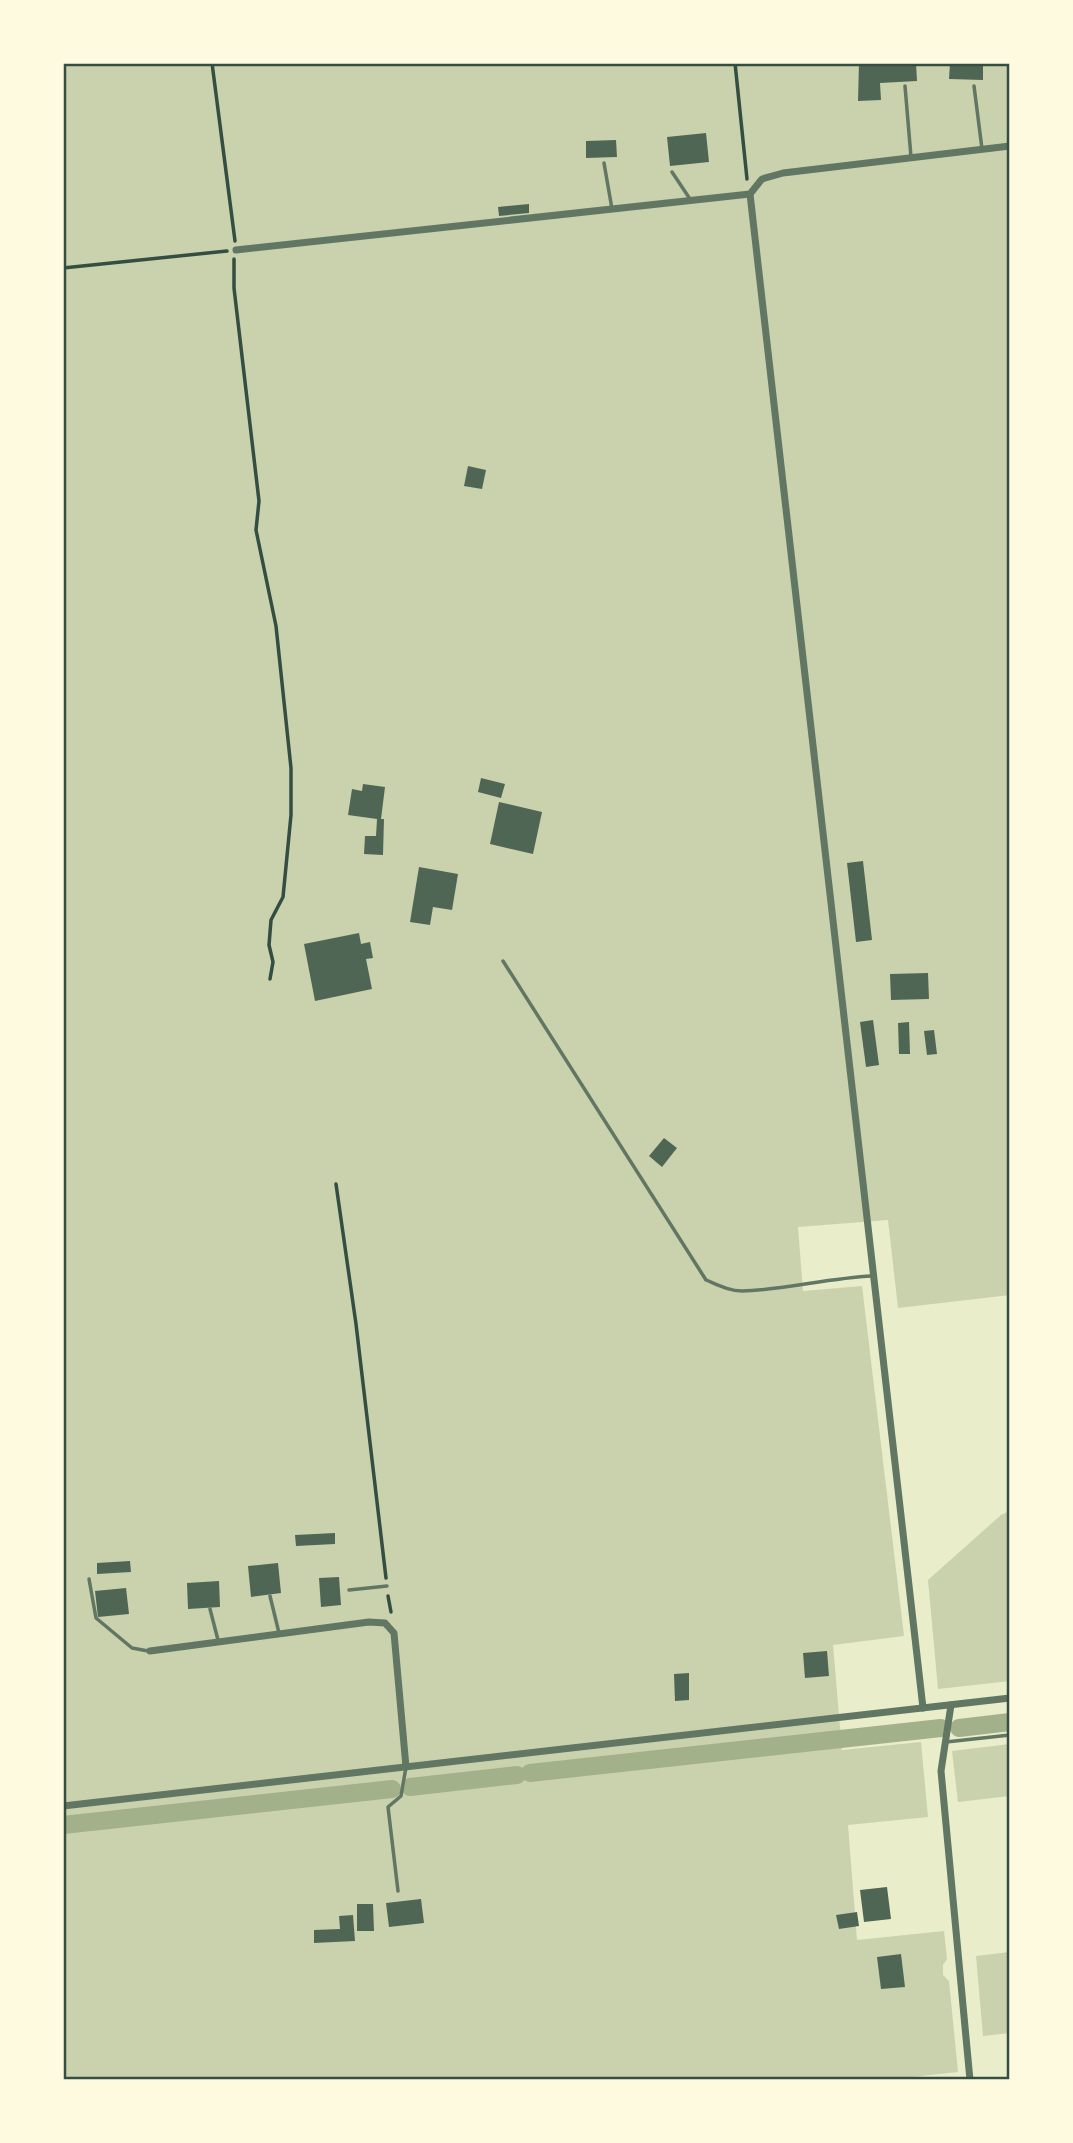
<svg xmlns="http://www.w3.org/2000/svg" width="1073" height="2143" font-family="Mulish,sans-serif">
	<rect width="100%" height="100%" fill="#e9edc9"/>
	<g fill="#cad2ad">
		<polygon points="63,63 1010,63 1010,1295 898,1308 888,1220 798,1227 803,1291 862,1286 904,1636 833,1645 842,1750 921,1742 928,1817 848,1825 857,1940 944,1931 947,1959 943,1965 943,1975 949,1981 958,2072 884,2080 63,2080"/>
		<polygon points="1010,1511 1010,1681 938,1689 928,1580 1001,1515"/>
		<polygon points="1010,1744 1010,1796 958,1802 952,1751"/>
		<polygon points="1010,1952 1010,2033 983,2036 976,1956"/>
	</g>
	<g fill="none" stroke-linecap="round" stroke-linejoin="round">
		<g stroke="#a3b18a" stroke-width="18">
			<polyline points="959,1728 1010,1722"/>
			<polyline points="530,1773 941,1728"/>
			<polyline points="410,1787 517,1775"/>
			<polyline points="63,1825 392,1789"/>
		</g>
	</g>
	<g fill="#4f6655">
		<polygon points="859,63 916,63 917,81 880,83 881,100 858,101"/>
		<polygon points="950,63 983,63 983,80 949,79"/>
		<polygon points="706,133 709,162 670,166 667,137"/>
		<polygon points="616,140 617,157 586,158 586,141"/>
		<polygon points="529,204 529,213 499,216 498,207"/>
		<polygon points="468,466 486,470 482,489 464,486"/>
		<polygon points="481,778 505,784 501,798 478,792"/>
		<polygon points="363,784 385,787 381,819 384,819 383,855 364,854 365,836 376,836 377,819 348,815 352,789 362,791"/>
		<polygon points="499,802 542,812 533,854 490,844"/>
		<polygon points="863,861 872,940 856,942 847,863"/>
		<polygon points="419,867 458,874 452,910 433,907 430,925 410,922"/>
		<polygon points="359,933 361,944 370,942 373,958 366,959 372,989 315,1001 304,944"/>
		<polygon points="928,973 929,999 891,1000 890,974"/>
		<polygon points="873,1020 879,1065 866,1067 860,1022"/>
		<polygon points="909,1022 910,1054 899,1054 898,1023"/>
		<polygon points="934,1030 937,1054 927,1055 924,1031"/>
		<polygon points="664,1138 677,1148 662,1167 649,1156"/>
		<polygon points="335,1533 335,1544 296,1546 295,1535"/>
		<polygon points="130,1561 131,1572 97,1574 97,1563"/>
		<polygon points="278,1563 281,1593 251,1597 248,1566"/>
		<polygon points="339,1577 341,1605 321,1607 319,1578"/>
		<polygon points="219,1581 220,1607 188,1609 187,1583"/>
		<polygon points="126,1588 129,1614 98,1617 95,1591"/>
		<polygon points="827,1651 829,1676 805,1678 803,1653"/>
		<polygon points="689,1673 689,1700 675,1701 674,1674"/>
		<polygon points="887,1887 891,1919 864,1922 860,1890"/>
		<polygon points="421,1899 424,1923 389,1927 386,1903"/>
		<polygon points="357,1904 373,1904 374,1931 357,1931"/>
		<polygon points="857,1912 859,1926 839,1929 836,1915"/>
		<polygon points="353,1915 355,1941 314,1943 314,1930 340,1929 339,1916"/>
		<polygon points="901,1954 905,1987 881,1989 877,1957"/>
	</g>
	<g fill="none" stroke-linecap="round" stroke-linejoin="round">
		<g stroke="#344e41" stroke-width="3.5">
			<polyline points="212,63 235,241"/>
			<polyline points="735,63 747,179"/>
			<polyline points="234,259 234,288 259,501 256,530 276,626 291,768 291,815 283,897 271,920 269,945 273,962 270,979"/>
			<polyline points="63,268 227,251"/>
			<polyline points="336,1184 356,1324 386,1578"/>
			<polyline points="388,1596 391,1612"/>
		</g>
		<g stroke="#617663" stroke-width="3.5">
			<polyline points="905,86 911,157"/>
			<polyline points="974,86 982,149"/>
			<polyline points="604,163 612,209"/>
			<polyline points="672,172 690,199"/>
			<path d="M503 961 706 1280C718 1285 729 1291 742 1291 784 1290 828 1278 872 1276"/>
			<polyline points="89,1579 96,1618 132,1648 148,1651"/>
			<polyline points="349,1590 387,1586"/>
			<polyline points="270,1596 279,1633"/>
			<polyline points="210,1609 218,1640"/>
			<polyline points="946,1742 1010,1735"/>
			<polyline points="398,1891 388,1807 401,1796 406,1767"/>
		</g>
		<g stroke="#617663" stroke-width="7">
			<polyline points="750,194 923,1708"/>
			<polyline points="236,250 750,194 762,179 783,173 1010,146"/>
			<polyline points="150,1651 369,1622 385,1623 394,1633 406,1767"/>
			<polyline points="951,1705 941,1771 970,2080"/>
			<polyline points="63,1806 1010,1698"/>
		</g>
	</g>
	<rect width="1073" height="2143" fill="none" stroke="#fefae0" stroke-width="130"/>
	<rect x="65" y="65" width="943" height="2013" fill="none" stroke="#344e41" stroke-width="2.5"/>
</svg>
